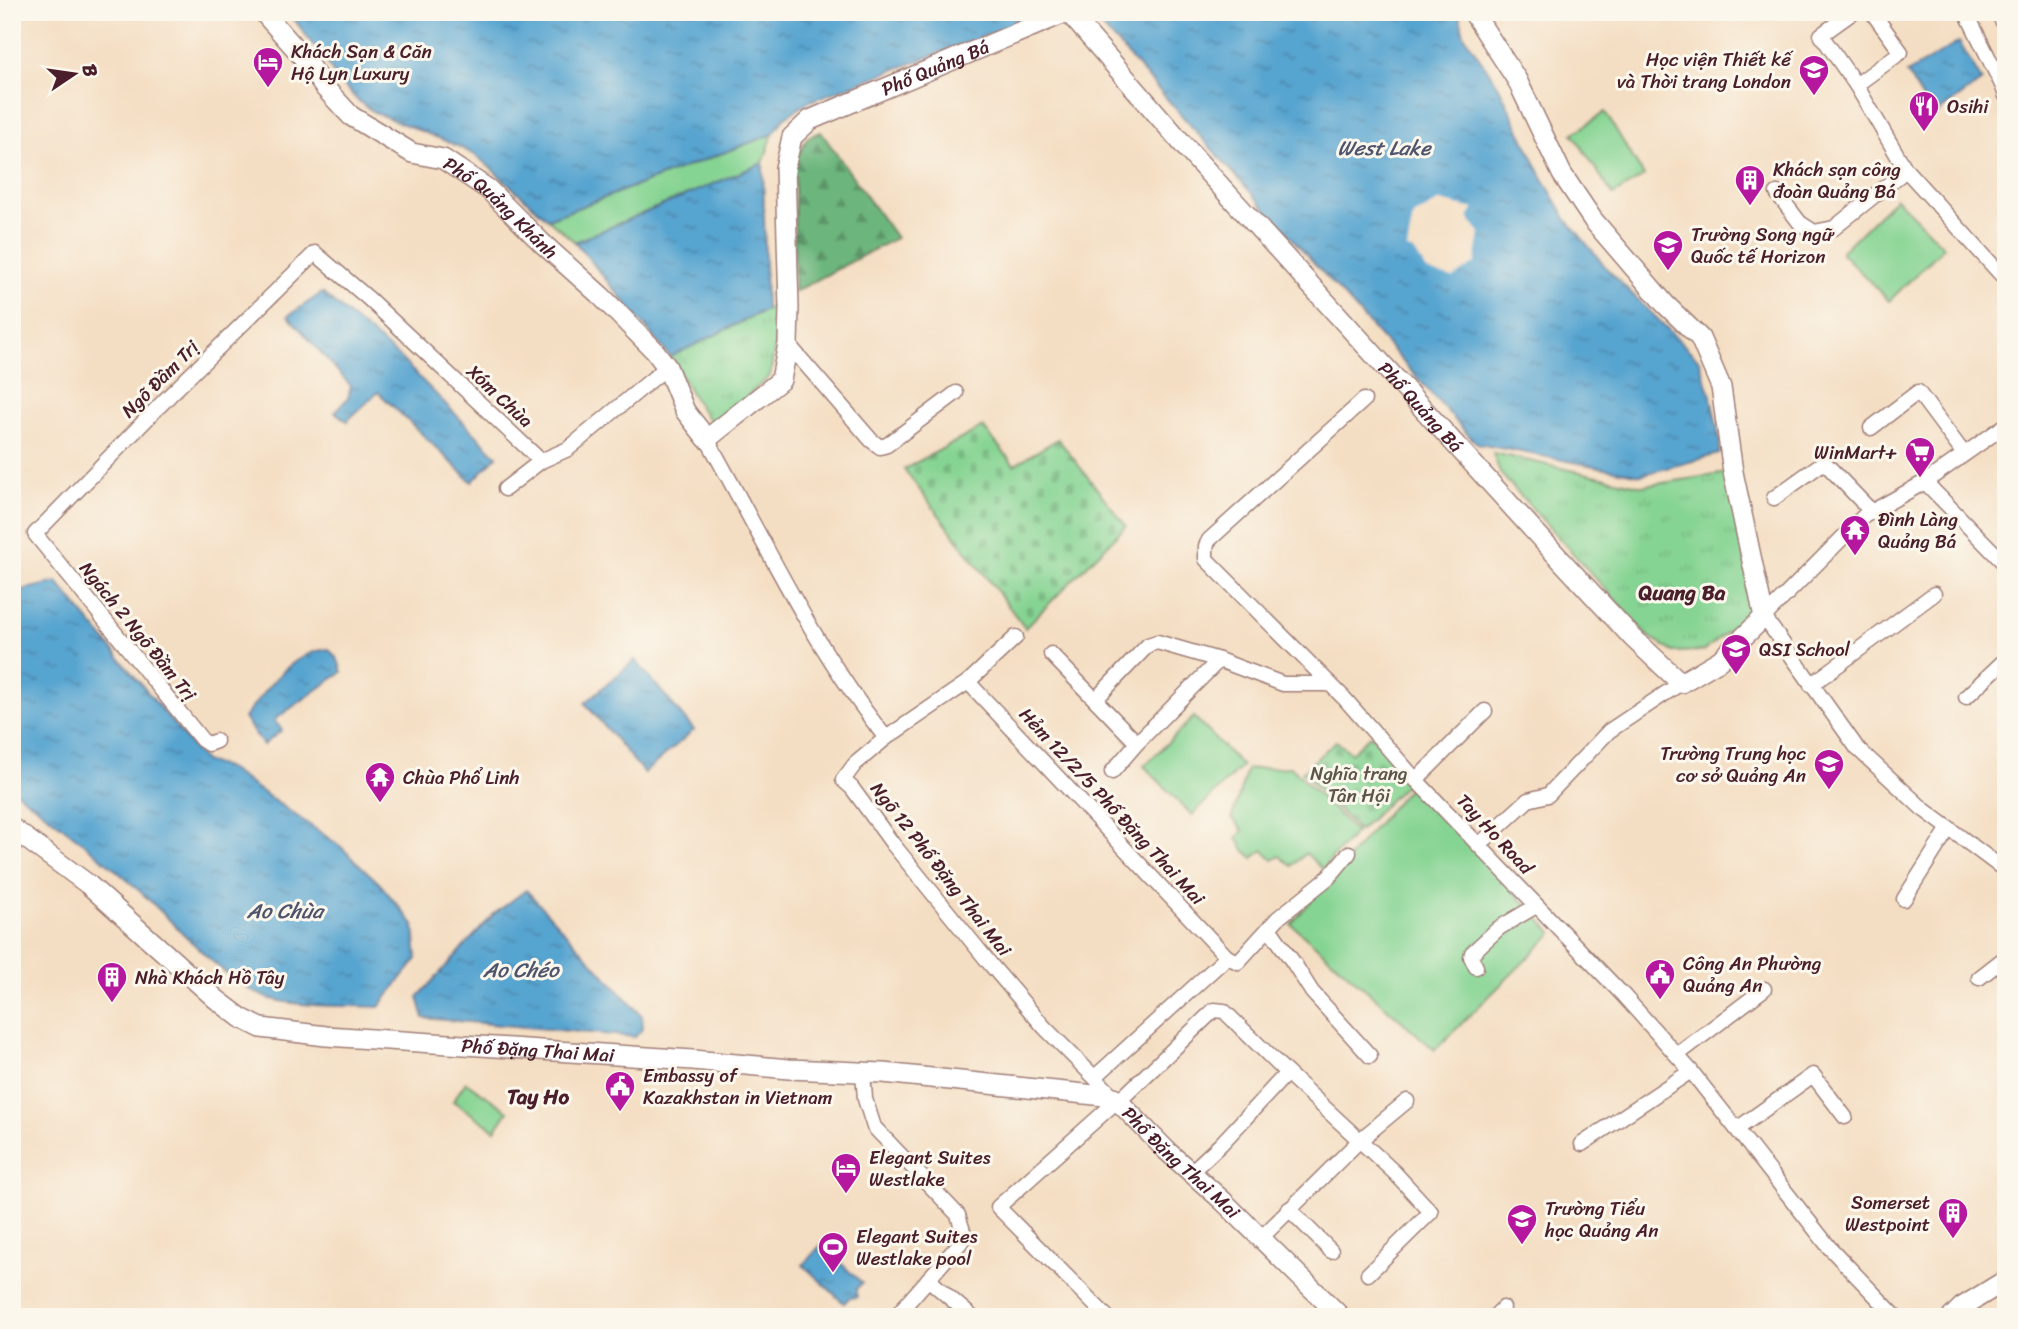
<svg xmlns="http://www.w3.org/2000/svg" width="2018" height="1329" font-family="Sriracha,sans-serif">
	<defs>
		<pattern id="forest-firs" width="22" height="20" patternUnits="userSpaceOnUse" patternTransform="scale(1.75)"><rect width="22" height="20" fill="#6cb67d"/><path d="M5 1l3.5 6h-7zM16 11l3.5 6h-7z" fill="#5b9367"/></pattern>
		<pattern id="cemetery-stones" width="16" height="16" patternUnits="userSpaceOnUse" patternTransform="scale(1.75)"><rect width="16" height="16" fill="#86d493"/><path d="M2 7V4a2 2 0 0 1 4 0v3zM10 15v-3a2 2 0 0 1 4 0v3z" fill="#75b67f"/></pattern>
		<pattern id="park-tufts" width="24" height="20" patternUnits="userSpaceOnUse" patternTransform="scale(1.75)"><rect width="24" height="20" fill="#86d493"/><path d="M3 7l-1-3M5 7V3M7 7l1-3M15 17l-1-3M17 17v-4M19 17l1-3" fill="none" stroke="#75b67f"/></pattern>
		<pattern id="water-ripples" width="26" height="14" patternUnits="userSpaceOnUse" patternTransform="scale(1.75)"><rect width="26" height="14" fill="#57a4d0"/><path d="M2 4q2-2 4 0t4 0M15 11q2-2 4 0t4 0" fill="none" stroke="#4a85a9"/></pattern>
	</defs>
	<rect width="100%" height="100%" fill="#fbf7ec"/>
	<filter id="ink" filterUnits="userSpaceOnUse"><feTurbulence type="fractalNoise" baseFrequency=".0143" numOctaves="2"/><feDisplacementMap in="SourceGraphic" scale="14" xChannelSelector="R" yChannelSelector="G"/><feConvolveMatrix kernelMatrix="1 2 1 2 8 2 1 2 1" color-interpolation-filters="sRGB"/></filter>
	<filter id="wash" filterUnits="userSpaceOnUse"><feTurbulence type="fractalNoise" baseFrequency=".00686" numOctaves="4" result="noise"/><feDisplacementMap in="SourceGraphic" scale="28" xChannelSelector="R" yChannelSelector="G"/><feGaussianBlur stdDeviation="1.57" result="paint"/><feColorMatrix in="noise" values="0 0 0 0 0 0 0 0 0 0 0 0 0 0 0 0 0 1.4 0 .05"/><feComposite in="paint" operator="in"/></filter>
	<g filter="url(#wash)">
		<rect width="100%" height="100%" fill="#f4dec3"/>
		<g fill="#86d493" stroke="#687a5f" stroke-width="2">
			<polygon points="1605,112 1644,176 1613,195 1573,134"/>
			<polygon points="773,134 763,163 575,242 548,219"/>
			<polygon points="1896,198 1944,247 1889,301 1841,252"/>
			<polygon points="1194,717 1242,766 1192,815 1144,766"/>
			<polygon points="1291,767 1356,832 1322,869 1306,853 1292,866 1280,856 1273,860 1263,850 1253,858 1244,850 1237,838 1243,830 1232,818 1247,769"/>
			<polygon points="1412,784 1553,933 1435,1050 1291,924"/>
			<polygon points="466,1082 508,1111 495,1130 453,1101"/>
		</g>
		<polygon fill="url(#forest-firs)" stroke="#5b6a54" stroke-width="2" points="821,132 896,238 794,292 795,160 808,137"/>
		<g fill="url(#cemetery-stones)" stroke="#687a5f" stroke-width="2">
			<polygon points="983,427 1014,465 1058,439 1126,526 1025,628 904,469"/>
			<polygon points="1371,735 1411,779 1359,831 1302,772 1336,741 1351,753"/>
		</g>
		<g fill="url(#park-tufts)" stroke="#687a5f" stroke-width="2">
			<polygon points="782,302 770,376 713,426 697,403 670,357"/>
			<polygon points="1493,453 1643,486 1728,473 1754,608 1704,651 1673,652 1647,635 1500,473"/>
		</g>
		<g fill="url(#water-ripples)" stroke="#50627e" stroke-width="2">
			<polygon points="289,12 1049,12 810,101 785,117 773,134 548,219 477,156 458,146 374,112 357,100 338,79"/>
			<polygon points="1089,12 1459,12 1464,35 1499,87 1541,175 1567,220 1608,270 1699,360 1710,392 1720,441 1719,454 1641,475 1479,444 1472,439"/>
			<polygon points="1959,42 1982,81 1933,116 1907,73"/>
			<polygon points="763,163 766,310 670,357 575,242"/>
			<polygon points="322,293 399,357 497,456 472,482 378,392 347,421 335,412 348,398 351,386 288,316"/>
			<path d="M57 582 204 761 227 768 340 846 380 884 414 925 417 959 379 1007C347 1005 292 1008 263 996 224 980 177 926 145 896 103 857 59 823 12 789V592Z"/>
			<path d="M329 649 338 660 342 672 274 720 282 730 263 745 244 718C266 690 290 652 329 649Z"/>
			<polygon points="635,660 694,730 644,773 585,703"/>
			<polygon points="526,890 642,1016 643,1028 635,1037 424,1018 418,997 494,914"/>
			<polygon points="821,1245 862,1283 857,1288 857,1297 849,1298 844,1303 803,1265"/>
		</g>
		<polygon fill="#f4dec3" points="1440,201 1474,209 1468,217 1480,233 1475,263 1453,278 1427,271 1414,251 1407,249 1413,216"/>
	</g>
	<g filter="url(#ink)">
		<g fill="none" stroke-linecap="round" stroke-linejoin="round">
			<g stroke="#9f7e77" stroke-width="17">
				<g id="minor">
					<polyline points="1853,12 1821,35 1856,85 1906,170 2006,280"/>
					<polyline points="1966,12 2003,87 2006,96"/>
					<polyline points="1856,85 1901,52 1872,12"/>
					<polyline points="1777,193 1800,223 1814,232 1834,228 1906,170"/>
					<polyline points="788,344 871,440 880,447 887,445 956,393"/>
					<polyline points="1364,400 1209,540 1206,546 1206,559 1344,698 1416,780 1623,995 1691,1071 1829,1247 1896,1317"/>
					<polyline points="2006,425 1925,482 1864,516 1764,617 1857,748 1923,809 2006,871"/>
					<polyline points="1871,428 1918,392 1964,454"/>
					<path d="M707 439C764 540 813 647 886 738L855 764 843 780 852 788 892 843 991 965 1045 1028 1114 1097"/>
					<polyline points="1925,482 2006,565"/>
					<polyline points="505,489 541,461 568,449 667,367"/>
					<polyline points="1774,498 1824,462 1872,512"/>
					<polyline points="1051,654 1137,743 1219,660"/>
					<polyline points="968,682 1227,957"/>
					<polyline points="1811,685 1934,594"/>
					<polyline points="1966,697 2006,659"/>
					<polyline points="1096,699 1148,645 1157,642 1219,660 1283,684 1330,684"/>
					<polyline points="886,738 968,682 1016,637"/>
					<polyline points="216,741 208,744 202,740 35,534 170,395 315,253 369,299 541,461"/>
					<polyline points="1112,772 1137,743"/>
					<polyline points="1416,780 1485,711"/>
					<polyline points="1480,844 1528,800 1548,795 1609,731 1681,683"/>
					<polyline points="1904,899 1949,828"/>
					<polyline points="1269,928 1293,962 1312,992 1370,1056"/>
					<polyline points="1476,967 1471,957 1472,953 1499,928 1536,906"/>
					<polyline points="1979,978 2006,957"/>
					<polyline points="1677,1055 1764,989"/>
					<polyline points="863,1072 865,1099 874,1127 958,1215 963,1231 961,1242 895,1317"/>
					<polyline points="1095,1077 1227,957 1238,962 1278,918 1329,877 1349,853"/>
					<polyline points="1119,1101 1214,1010 1224,1011 1287,1073 1395,1173 1431,1212 1368,1274"/>
					<polyline points="1737,1129 1813,1075 1845,1117"/>
					<polyline points="1582,1144 1691,1071"/>
					<polyline points="1191,1172 1221,1144 1287,1073"/>
					<polyline points="1289,1209 1331,1251"/>
					<polyline points="1260,1239 1360,1140 1407,1101"/>
					<polyline points="928,1279 972,1317"/>
					<polyline points="1107,1317 998,1207 1118,1100"/>
					<polyline points="1494,1317 1503,1308"/>
				</g>
			</g>
			<g stroke="#9f7e77" stroke-width="22">
				<g id="tertiary">
					<path id="s1" d="M263 12 302 56 324 87 351 116 412 153 443 159 488 189 542 243 601 296 654 350 667 367 685 411 707 439 781 380 788 344 789 308 785 168 792 137 810 120 1062 14 1071 15 1195 158 1546 544 1633 638 1681 683 1720 660 1764 617 1733 472 1721 387 1700 338 1665 304 1593 220 1562 174 1517 80 1476 17V12"/>
					<polyline points="2000,12 2006,22"/>
					<path id="s2" d="M12 828 89 885 216 999 241 1018 261 1028 326 1036 693 1060 789 1069 883 1073 1114 1097 1167 1151 1223 1201 1341 1317"/>
					<polyline points="1952,1317 1962,1307 2006,1280"/>
				</g>
			</g>
			<use href="#minor" stroke="#fff" stroke-width="14"/>
			<use href="#tertiary" stroke="#fff" stroke-width="19"/>
		</g>
	</g>
	<defs>
		<g id="hotel-pin" transform="scale(1.575)"><path d="M0 17L-7.5 6A9.5 9.5 0 1 1 7.5 6Z" fill="#b5179e" stroke="#fbf7ec"/><path d="M-6-4.5h1.5V1H6V5H4.5V3h-9V5H-6ZM-4 0a1.8 1.8 0 1 1 3.6 0ZM.5 0V-2.5h3Q6-2.5 6 0Z" fill="#fff"/></g>
		<g id="university-pin" transform="scale(1.575)"><path d="M0 17L-7.5 6A9.5 9.5 0 1 1 7.5 6Z" fill="#b5179e" stroke="#fbf7ec"/><path d="M0-5L7-2L0 1L-7-2ZM-4 1L0 2.5L4 1V4Q0 6-4 4Z" fill="#fff"/></g>
		<g id="restaurant-pin" transform="scale(1.575)"><path d="M0 17L-7.5 6A9.5 9.5 0 1 1 7.5 6Z" fill="#b5179e" stroke="#fbf7ec"/><path d="M-5-6h1v4h1v-4h1v4h1v-4h1v5L-1.5 .5V6h-2V.5L-5-1ZM5-6V6H3V1.5H1.5Q1.5-4 5-6Z" fill="#fff"/></g>
		<g id="building-pin" transform="scale(1.575)"><path d="M0 17L-7.5 6A9.5 9.5 0 1 1 7.5 6Z" fill="#b5179e" stroke="#fbf7ec"/><path d="M-4-6H4V6H1V3H-1V6H-4ZM-2.5-4.3h1.7v1.8h-1.7ZM.8-4.3h1.7v1.8H.8ZM-2.5-1h1.7V.8h-1.7ZM.8-1h1.7V.8H.8Z" fill="#fff"/></g>
		<g id="school-pin" transform="scale(1.575)"><path d="M0 17L-7.5 6A9.5 9.5 0 1 1 7.5 6Z" fill="#b5179e" stroke="#fbf7ec"/><path d="M0-5L7-2L0 1L-7-2ZM-4 1L0 2.5L4 1V4Q0 6-4 4Z" fill="#fff"/></g>
		<g id="supermarket-pin" transform="scale(1.575)"><path d="M0 17L-7.5 6A9.5 9.5 0 1 1 7.5 6Z" fill="#b5179e" stroke="#fbf7ec"/><path d="M-6-5.5h2.5l.6 2H6L4.5 2H-2.5L-4.4-4H-6ZM-1.5 3.2a1.3 1.3 0 1 0 .1 0ZM3 3.2a1.3 1.3 0 1 0 .1 0Z" fill="#fff"/></g>
		<g id="temple-pin" transform="scale(1.575)"><path d="M0 17L-7.5 6A9.5 9.5 0 1 1 7.5 6Z" fill="#b5179e" stroke="#fbf7ec"/><path d="M0-6L5-2H3V0L6.5 2.5H4V6H1.5V3h-3V6H-4V2.5H-6.5L-3 0V-2H-5Z" fill="#fff"/></g>
		<g id="civic-pin" transform="scale(1.575)"><path d="M0 17L-7.5 6A9.5 9.5 0 1 1 7.5 6Z" fill="#b5179e" stroke="#fbf7ec"/><path d="M-.6-6.5H3V-4.5H.6V-3L4-1V1h2V6H-6V1h2V-1L-.6-3ZM-1.2 2.5V6h2.4V2.5Z" fill="#fff"/></g>
		<g id="stadium-pin" transform="scale(1.575)"><path d="M0 17L-7.5 6A9.5 9.5 0 1 1 7.5 6Z" fill="#b5179e" stroke="#fbf7ec"/><path d="M0-5a6.5 5 0 1 0 0 10a6.5 5 0 1 0 0-10ZM-3.5-1.8h7v3.6h-7Z" fill="#fff"/></g>
	</defs>
	<g fill-rule="evenodd">
		<use href="#hotel-pin" x="268" y="62"/>
		<use href="#university-pin" x="1814" y="70"/>
		<use href="#restaurant-pin" x="1924" y="106"/>
		<use href="#building-pin" x="1750" y="180"/>
		<use href="#school-pin" x="1668" y="245"/>
		<use href="#supermarket-pin" x="1920" y="452"/>
		<use href="#temple-pin" x="1855" y="530"/>
		<use href="#school-pin" x="1736" y="649"/>
		<use href="#school-pin" x="1829" y="764"/>
		<use href="#temple-pin" x="380" y="777"/>
		<use href="#civic-pin" x="1660" y="974"/>
		<use href="#building-pin" x="112" y="977"/>
		<use href="#civic-pin" x="620" y="1086"/>
		<use href="#hotel-pin" x="846" y="1168"/>
		<use href="#building-pin" x="1953" y="1213"/>
		<use href="#school-pin" x="1522" y="1219"/>
		<use href="#stadium-pin" x="833" y="1247"/>
	</g>
	<g text-anchor="middle" dominant-baseline="central" stroke-width="6" stroke-linejoin="round" paint-order="stroke">
		<g font-size="19" fill="#4a1f2b" stroke="#fbf7ec" text-anchor="start">
			<text x="291" y="51">Khách Sạn &amp; Căn<tspan x="291" dy="22">Hộ Lyn Luxury</tspan></text>
			<text x="1791" y="59" text-anchor="end">Học viện Thiết kế<tspan x="1791" dy="22">và Thời trang London</tspan></text>
			<text x="1947" y="106">Osihi</text>
			<text x="1773" y="169">Khách sạn công<tspan x="1773" dy="22">đoàn Quảng Bá</tspan></text>
			<text x="1691" y="234">Trường Song ngữ<tspan x="1691" dy="22">Quốc tế Horizon</tspan></text>
			<text x="1897" y="452" text-anchor="end">WinMart+</text>
			<text x="1878" y="519">Đình Làng<tspan x="1878" dy="22">Quảng Bá</tspan></text>
			<text x="1759" y="649">QSI School</text>
			<text x="1806" y="753" text-anchor="end">Trường Trung học<tspan x="1806" dy="22">cơ sở Quảng An</tspan></text>
			<text x="403" y="777">Chùa Phổ Linh</text>
			<text x="1683" y="963">Công An Phường<tspan x="1683" dy="22">Quảng An</tspan></text>
			<text x="135" y="977">Nhà Khách Hồ Tây</text>
			<text x="643" y="1075">Embassy of<tspan x="643" dy="22">Kazakhstan in Vietnam</tspan></text>
			<text x="869" y="1157">Elegant Suites<tspan x="869" dy="22">Westlake</tspan></text>
			<text x="1930" y="1202" text-anchor="end">Somerset<tspan x="1930" dy="22">Westpoint</tspan></text>
			<text x="1545" y="1208">Trường Tiểu<tspan x="1545" dy="22">học Quảng An</tspan></text>
			<text x="856" y="1236">Elegant Suites<tspan x="856" dy="22">Westlake pool</tspan></text>
		</g>
		<g font-size="19" fill="#4a1f2b" stroke="#fbf7ec">
			<text stroke="none"><textPath href="#s1" startOffset="1129">Phố Quảng Bá</textPath></text>
			<text stroke="none"><textPath href="#s1" startOffset="315">Phố Quảng Khánh</textPath></text>
			<text transform="translate(160 379) rotate(-45)">Ngõ Đầm Trị</text>
			<text transform="translate(500 396) rotate(43)">Xóm Chùa</text>
			<text stroke="none"><textPath href="#s1" startOffset="1801">Phố Quảng Bá</textPath></text>
			<text transform="translate(138 631) rotate(51)">Ngách 2 Ngõ Đầm Trị</text>
			<text transform="translate(1112 806) rotate(47)">Hẻm 12/2/5 Phố Đặng Thai Mai</text>
			<text transform="translate(1495 834) rotate(47)">Tay Ho Road</text>
			<text transform="translate(941 869) rotate(52)">Ngõ 12 Phố Đặng Thai Mai</text>
			<text stroke="none"><textPath href="#s2" startOffset="598">Phố Đặng Thai Mai</textPath></text>
			<text stroke="none"><textPath href="#s2" startOffset="1270">Phố Đặng Thai Mai</textPath></text>
		</g>
		<g font-size="19" fill="#5c554a" stroke="#fbf7ec">
			<text x="1359" y="773">Nghĩa trang<tspan x="1359" dy="22">Tân Hội</tspan></text>
		</g>
		<g font-size="21" font-style="italic" fill="#4f546d" stroke="#fbf7ec">
			<text x="1384" y="148">West Lake</text>
			<text x="285" y="911">Ao Chùa</text>
			<text x="521" y="970">Ao Chéo</text>
		</g>
		<g font-size="21" font-weight="bold" fill="#4a1f2b" stroke="#fbf7ec">
			<text x="1682" y="593">Quang Ba</text>
			<text x="538" y="1097">Tay Ho</text>
		</g>
	</g>
	<rect width="2018" height="1329" fill="none" stroke="#fbf7ec" stroke-width="42"/>
	<g transform="translate(74 74) rotate(77)" stroke="#fbf7ec" stroke-width="5" paint-order="stroke">
	<path d="M0-5L12 26L0 18L-12 26Z" fill="#4a1f2b"/>
	<text y="-10" font-size="19" font-weight="bold" text-anchor="middle" fill="#4a1f2b">B</text>
	</g>
</svg>
